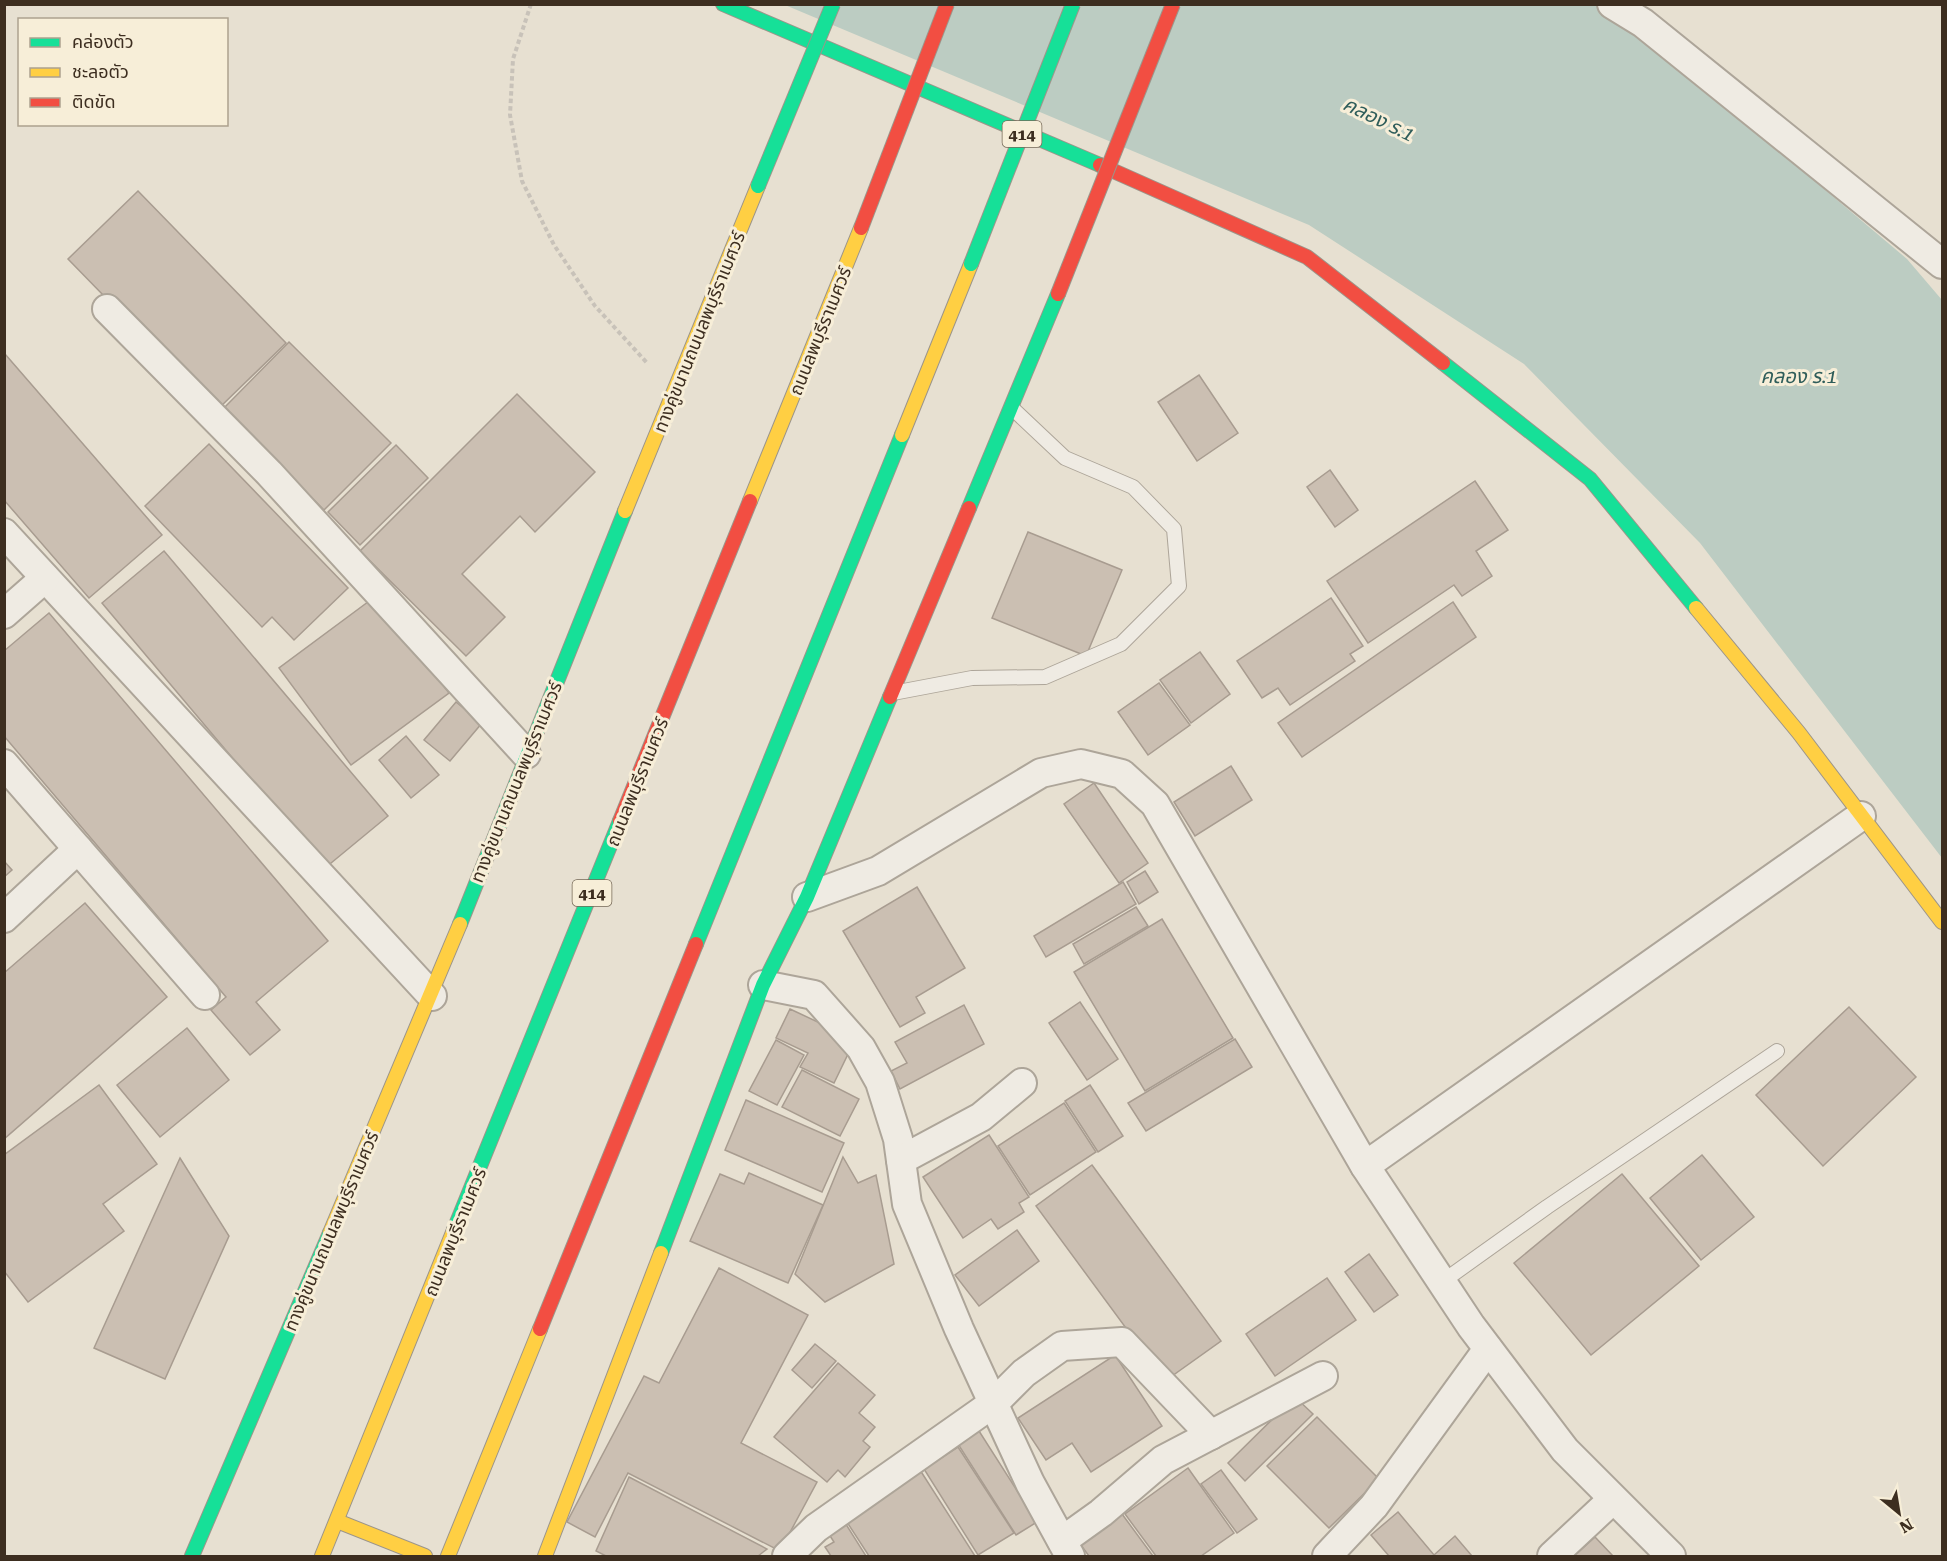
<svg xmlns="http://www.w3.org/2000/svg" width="1947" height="1561" font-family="'Roboto Serif','Noto Sans Thai',serif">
	<rect width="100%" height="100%" fill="#e7e0d1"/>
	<polygon fill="#bcccc2" points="1595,4 1635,29 1907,259 1942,300 1942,858 1700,543 1524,364 1309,225 785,5"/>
	<g fill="#cbbfb2" stroke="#a89c90" stroke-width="1.5">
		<polygon points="138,191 286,343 216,411 68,259"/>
		<polygon points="289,342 391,443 324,510 223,409"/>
		<polygon points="5,354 162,535 89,598 4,500"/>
		<polygon points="1199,375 1238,433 1197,461 1158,402"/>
		<polygon points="517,394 595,472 535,532 520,516 462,574 505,617 466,656 360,551"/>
		<polygon points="209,444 348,588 294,640 272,617 262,627 145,506"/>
		<polygon points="396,445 428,478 360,545 328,512"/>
		<polygon points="1330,470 1358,510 1335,527 1307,487"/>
		<polygon points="1475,481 1508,530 1476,551 1492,576 1462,596 1454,585 1368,643 1327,581"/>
		<polygon points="1028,532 1122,570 1086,656 992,618"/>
		<polygon points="164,551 388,816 325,868 102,603"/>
		<polygon points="376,596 449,693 351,765 279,668"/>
		<polygon points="1331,598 1363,646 1350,654 1355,661 1290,705 1278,688 1262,698 1237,661"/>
		<polygon points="1453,602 1476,637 1302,757 1278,723"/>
		<polygon points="49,613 328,941 256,1002 280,1030 250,1055 211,1010 226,997 4,736 4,651"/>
		<polygon points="1200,652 1230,694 1191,723 1160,680"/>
		<polygon points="1159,683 1190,725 1148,755 1118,712"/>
		<polygon points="456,702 482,723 450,761 424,740"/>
		<polygon points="406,736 439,775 411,798 379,760"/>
		<polygon points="1231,766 1252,800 1195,836 1174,802"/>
		<polygon points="1094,783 1148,863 1119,883 1064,804"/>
		<polygon points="4,861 12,870 4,877"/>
		<polygon points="1145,871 1158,892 1139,904 1127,882"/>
		<polygon points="1123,882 1136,904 1046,957 1034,936"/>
		<polygon points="917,887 965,968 916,997 925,1013 900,1027 843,931"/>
		<polygon points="85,903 167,997 4,1139 4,973"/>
		<polygon points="1136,907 1148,926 1084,964 1073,944"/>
		<polygon points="1162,919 1233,1038 1145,1091 1074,972"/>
		<polygon points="1080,1002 1118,1059 1087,1080 1049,1023"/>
		<polygon points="964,1005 984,1044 900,1089 891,1071 907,1063 895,1042"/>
		<polygon points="1849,1007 1916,1077 1823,1166 1756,1095"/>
		<polygon points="790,1009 837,1031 849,1052 834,1083 800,1067 808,1053 776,1038"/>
		<polygon points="187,1028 229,1080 160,1137 117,1085"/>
		<polygon points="1235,1039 1252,1067 1146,1131 1128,1103"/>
		<polygon points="776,1040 804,1055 777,1105 749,1091"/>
		<polygon points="802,1070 859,1099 840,1136 782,1107"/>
		<polygon points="99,1085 157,1164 103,1204 124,1231 28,1302 4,1271 4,1155"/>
		<polygon points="1090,1085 1123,1136 1098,1152 1065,1101"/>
		<polygon points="746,1100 844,1143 822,1192 725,1150"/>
		<polygon points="1064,1103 1096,1152 1030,1195 998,1146"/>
		<polygon points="989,1135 1029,1197 1019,1203 1024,1212 998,1229 991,1219 963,1238 923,1177"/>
		<polygon points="1702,1155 1754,1217 1701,1260 1650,1198"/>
		<polygon points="843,1157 858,1183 876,1175 894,1264 825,1302 795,1274"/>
		<polygon points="180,1158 229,1236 165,1379 94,1348"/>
		<polygon points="1092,1165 1221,1341 1165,1381 1036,1206"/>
		<polygon points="749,1173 823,1205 788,1283 690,1241 720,1174 744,1184"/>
		<polygon points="1622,1174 1699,1266 1591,1355 1514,1263"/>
		<polygon points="1017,1230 1039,1261 979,1306 955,1275"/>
		<polygon points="1369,1254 1398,1295 1374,1312 1345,1272"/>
		<polygon points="719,1268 808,1315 741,1443 817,1482 780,1551 628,1473 595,1537 567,1522 644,1376 659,1383"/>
		<polygon points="1327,1278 1356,1320 1275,1376 1246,1334"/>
		<polygon points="815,1344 836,1361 812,1388 792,1370"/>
		<polygon points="1115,1355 1162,1426 1091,1472 1072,1443 1046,1460 1018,1418"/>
		<polygon points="838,1363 875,1395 859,1413 875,1427 863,1441 870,1447 845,1477 838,1470 827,1482 774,1437"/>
		<polygon points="1295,1397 1313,1414 1245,1481 1228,1463"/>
		<polygon points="1317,1417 1379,1479 1329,1528 1267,1466"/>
		<polygon points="979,1431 1037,1522 1016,1535 958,1444"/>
		<polygon points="958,1447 1014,1533 978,1555 924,1469"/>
		<polygon points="1188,1468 1234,1533 1201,1556 1156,1556 1125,1514"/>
		<polygon points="920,1470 975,1556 869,1556 845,1519"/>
		<polygon points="1221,1470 1257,1519 1237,1533 1201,1484"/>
		<polygon points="629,1477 767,1549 758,1556 606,1556 596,1551"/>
		<polygon points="1398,1512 1434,1555 1455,1536 1472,1556 1389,1556 1371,1535"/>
		<polygon points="1122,1514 1153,1556 1089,1556 1080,1544"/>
		<polygon points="842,1518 866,1556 831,1556 825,1547 834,1542 825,1528"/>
		<polygon points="1595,1537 1613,1556 1574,1556"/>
	</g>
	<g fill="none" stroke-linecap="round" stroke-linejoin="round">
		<g stroke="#ada599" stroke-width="16">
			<g id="lane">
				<polyline points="893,693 972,678 1045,677 1121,644 1179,586 1174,529 1133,487 1065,458 1012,408"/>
				<polyline points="1442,1282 1547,1207 1777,1051"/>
			</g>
		</g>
		<g stroke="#ada599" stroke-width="32">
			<g id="street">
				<polyline points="1612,4 1643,23 1942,264"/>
				<polyline points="107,309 269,473 526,754"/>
				<polyline points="4,533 432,996"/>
				<polyline points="4,614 45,578"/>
				<polyline points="4,764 205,995"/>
				<polyline points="807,897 878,871 1041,773 1081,764 1122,774 1155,804 1365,1166 1471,1326 1565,1450 1671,1556"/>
				<polyline points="4,918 78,849"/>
				<polyline points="763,985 814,995 861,1048 880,1082 898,1139 907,1204 959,1329 1030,1483 1070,1556"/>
				<polyline points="901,1160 981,1117 1022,1083"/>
				<polyline points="1365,1166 1861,816"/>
				<polyline points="1062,1541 1101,1513 1163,1460 1323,1376"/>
				<polyline points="787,1556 816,1528 995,1402 1024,1373 1062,1346 1122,1342 1211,1435"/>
				<polyline points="1327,1556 1374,1506 1488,1349"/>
				<polyline points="1552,1556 1612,1500"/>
			</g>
		</g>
		<g stroke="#9c958a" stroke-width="16">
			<g id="fast">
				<polyline points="723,4 1100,165"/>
				<polyline points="1443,363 1590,479 1696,608"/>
				<polyline points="969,508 1058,294"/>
				<polyline points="460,924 625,511"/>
				<polyline points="696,944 902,435"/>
				<polyline points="454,1230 620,821"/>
				<polyline points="661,1253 763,985 807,897 890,697"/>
				<polyline points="192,1556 330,1233"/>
			</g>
		</g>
		<g stroke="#9c958a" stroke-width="16">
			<g id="slow">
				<polyline points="902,435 971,264"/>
				<polyline points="750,501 861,228"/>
				<polyline points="625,511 758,186"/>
				<polyline points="1696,608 1799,733 1942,922"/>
				<polyline points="330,1233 460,924"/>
				<polyline points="337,1521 425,1556"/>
				<polyline points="322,1556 454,1230"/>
				<polyline points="448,1556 540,1329"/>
				<polyline points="545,1556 661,1253"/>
			</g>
		</g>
		<g stroke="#9c958a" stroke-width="16">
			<g id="jam">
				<polyline points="1100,165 1307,257 1443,363"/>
				<polyline points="890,697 969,508"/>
				<polyline points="620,821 750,501"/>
				<polyline points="540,1329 696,944"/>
			</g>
		</g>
		<polyline stroke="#c8c2b9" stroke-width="4" stroke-dasharray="4.5 3" stroke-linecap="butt" points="531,4 513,59 510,115 522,181 554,245 595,306 648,364"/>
		<use href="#lane" stroke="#efebe3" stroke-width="14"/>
		<use href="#street" stroke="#efebe3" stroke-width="28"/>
		<use href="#fast" stroke="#16e098" stroke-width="14"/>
		<use href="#slow" stroke="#ffcf43" stroke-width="14"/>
		<use href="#jam" stroke="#f24e42" stroke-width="14"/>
		<g stroke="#9c958a" stroke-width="16" stroke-linecap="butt">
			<g id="fast-bridge">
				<polyline points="758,186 833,4"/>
				<polyline points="971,264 1073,4"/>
			</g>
		</g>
		<g stroke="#9c958a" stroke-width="16" stroke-linecap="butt">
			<g id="jam-bridge">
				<polyline points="861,228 947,4"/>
				<polyline points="1058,294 1173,4"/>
			</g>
		</g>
		<use href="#fast-bridge" stroke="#16e098" stroke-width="14"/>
		<use href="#jam-bridge" stroke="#f24e42" stroke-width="14"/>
	</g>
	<g text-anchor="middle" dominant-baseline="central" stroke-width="6" stroke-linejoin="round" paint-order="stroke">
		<g fill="#f7eed8" stroke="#756857" stroke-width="1.5">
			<rect x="1002.5" y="121" width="39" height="26" rx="4.5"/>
			<rect x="572.5" y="880" width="39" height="26" rx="4.5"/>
		</g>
		<g font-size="16" font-weight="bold" fill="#3d2e20">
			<text x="1022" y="134">414</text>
			<text x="592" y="893">414</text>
		</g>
		<g font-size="18" fill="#3d2e20" stroke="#f7eed8">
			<text transform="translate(820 331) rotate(-68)">ถนนลพบุรีราเมศวร์</text>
			<text transform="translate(699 332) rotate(-68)">ทางคู่ขนานถนนลพบุรีราเมศวร์</text>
			<text transform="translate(516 782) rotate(-68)">ทางคู่ขนานถนนลพบุรีราเมศวร์</text>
			<text transform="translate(637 782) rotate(-68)">ถนนลพบุรีราเมศวร์</text>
			<text transform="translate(331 1231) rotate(-67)">ทางคู่ขนานถนนลพบุรีราเมศวร์</text>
			<text transform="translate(455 1232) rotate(-68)">ถนนลพบุรีราเมศวร์</text>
		</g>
		<g font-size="20" font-style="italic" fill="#2f5d5a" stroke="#f7eed8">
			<text transform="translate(1379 119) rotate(26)">คลอง ร.1</text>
			<text x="1799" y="376">คลอง ร.1</text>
		</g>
	</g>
	<rect width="1947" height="1561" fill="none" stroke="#3d2e20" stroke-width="12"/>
	<rect x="18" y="18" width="210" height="108" fill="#f7eed8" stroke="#ada18e" stroke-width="1.5"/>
	<rect x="30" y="38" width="30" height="9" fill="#16e098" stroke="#ada18e" stroke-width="1.5"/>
	<text x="72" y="48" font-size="18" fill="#3d2e20">คล่องตัว</text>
	<rect x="30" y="68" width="30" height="9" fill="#ffcf43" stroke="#ada18e" stroke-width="1.5"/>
	<text x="72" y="78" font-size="18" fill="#3d2e20">ชะลอตัว</text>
	<rect x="30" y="98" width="30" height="9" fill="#f24e42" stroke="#ada18e" stroke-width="1.5"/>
	<text x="72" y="108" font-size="18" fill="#3d2e20">ติดขัด</text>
	<g transform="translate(1899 1513) rotate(150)" stroke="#f7eed8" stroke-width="4.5" paint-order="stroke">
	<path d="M0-4.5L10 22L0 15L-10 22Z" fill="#3d2e20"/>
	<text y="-9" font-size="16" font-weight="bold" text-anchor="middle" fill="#3d2e20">N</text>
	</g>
</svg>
